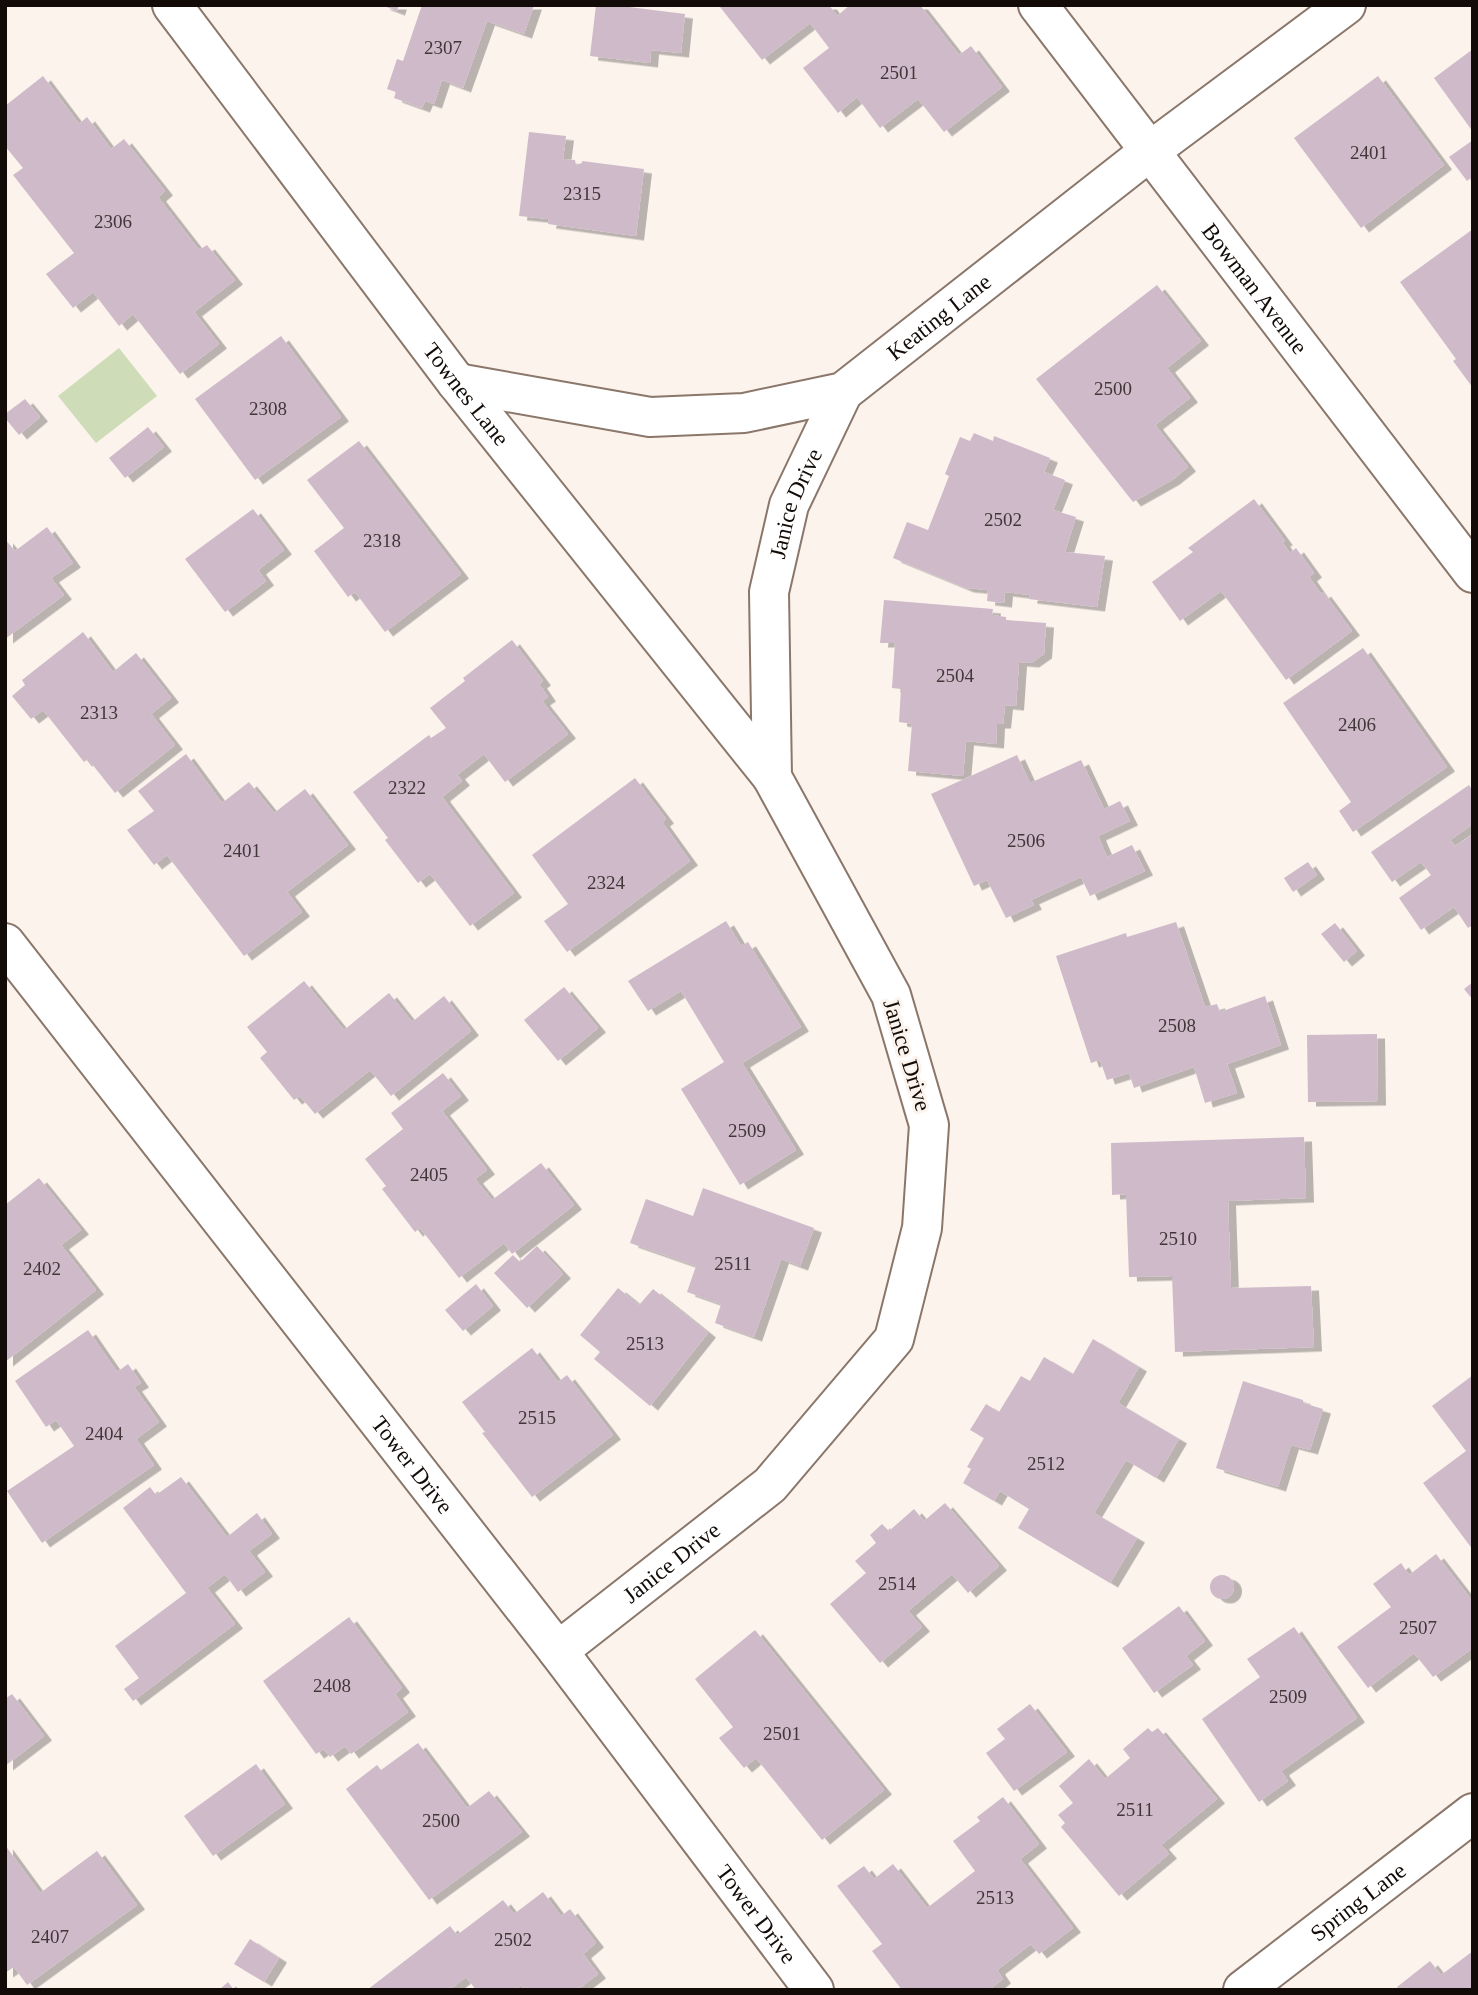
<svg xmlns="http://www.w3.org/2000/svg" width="1478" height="1995" font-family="'Times New Roman',serif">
	<defs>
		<filter id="shadow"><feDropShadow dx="8" dy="4.5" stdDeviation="0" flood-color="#0004"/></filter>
	</defs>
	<rect width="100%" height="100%" fill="#fcf3ed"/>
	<polygon fill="#ceddb7" points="119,348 157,396 96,443 58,396"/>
	<g fill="#cfbaca" filter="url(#shadow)">
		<polygon points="381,5 399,5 397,11"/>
		<polygon points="422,5 534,5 524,34 487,21 463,88 442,80 434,104 425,101 422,108 394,98 396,92 387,89 397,59 403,61"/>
		<polygon points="596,5 613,5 685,14 681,53 651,50 650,63 590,56"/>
		<polygon points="722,5 829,5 837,16 850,5 920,5 959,55 971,46 1002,87 944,132 918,99 880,128 857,97 838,113 803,68 829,48 810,23 762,60 720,7"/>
		<polygon points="1473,49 1473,132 1434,78"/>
		<polygon points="43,76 79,124 87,117 111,149 124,139 165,191 158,197 199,250 207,245 235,280 194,312 219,344 180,374 133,314 119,326 93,292 73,308 46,274 74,253 13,175 23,168 5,146 5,106"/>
		<polygon points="1378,76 1444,165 1361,228 1294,138"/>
		<polygon points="529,132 566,136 563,159 575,160 576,165 582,163 582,161 644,169 636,236 548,224 549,219 519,216"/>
		<polygon points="1473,140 1473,176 1467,181 1449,157"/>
		<polygon points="1473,229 1473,388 1453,361 1456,359 1400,282"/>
		<polygon points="1157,285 1201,341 1167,368 1190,398 1155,425 1188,467 1172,480 1133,502 1036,379"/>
		<polygon points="281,336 341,417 255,480 195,399"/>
		<polygon points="25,399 40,417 19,435 5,418 5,414"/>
		<polygon points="148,427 164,447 125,478 109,458"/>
		<polygon points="974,433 993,441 994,436 1050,458 1044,472 1065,480 1053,510 1076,517 1065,552 1105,556 1097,607 1029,599 1030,595 1005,592 1004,603 987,601 988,590 966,588 893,558 907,522 928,530 949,476 945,474 960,437 970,441"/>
		<polygon points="359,441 461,574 385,632 355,592 348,597 314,551 344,528 307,480"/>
		<polygon points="1254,499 1285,541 1282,542 1290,553 1296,548 1314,573 1309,577 1321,594 1323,592 1352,631 1286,680 1221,591 1180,621 1152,582 1193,552 1188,548"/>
		<polygon points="253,509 284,550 258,570 266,581 225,612 185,559"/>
		<polygon points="47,527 73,563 51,578 64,595 5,639 5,539 15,551"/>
		<polygon points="884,600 993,609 992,615 1006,617 1006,620 1046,623 1044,654 1031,663 1019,662 1016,706 1005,705 1003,724 997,724 996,744 966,741 963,776 908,771 912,724 899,722 901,689 892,688 895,643 880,643"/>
		<polygon points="83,632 113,672 136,653 171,698 151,714 175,745 115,793 88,759 84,762 43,710 31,719 12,696 25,685 22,680"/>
		<polygon points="512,640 543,681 539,684 548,697 542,701 568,734 505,782 484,754 457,775 462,781 442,797 514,893 470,926 430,874 418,883 385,840 388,838 353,792 429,735 431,738 446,728 430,708 465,681 463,678"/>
		<polygon points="1363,648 1447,767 1353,832 1339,811 1351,802 1283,703"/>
		<polygon points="186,754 222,803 249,782 274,813 305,789 348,845 287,892 302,912 244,956 167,855 154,865 127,830 154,811 138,791"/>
		<polygon points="1017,755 1030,783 1081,760 1104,809 1120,801 1130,821 1098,836 1107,857 1132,845 1145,871 1090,896 1081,877 1031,900 1034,905 1006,918 987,880 974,886 931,794"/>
		<polygon points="635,778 666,819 662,822 690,861 567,952 544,921 568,904 532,855"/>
		<polygon points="1469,785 1473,791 1473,824 1450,840 1455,846 1473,834 1473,925 1468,928 1454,907 1421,930 1399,898 1431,875 1421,862 1392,882 1371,852"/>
		<polygon points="1308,862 1317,875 1293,892 1284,878"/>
		<polygon points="726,921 741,946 748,942 801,1027 742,1063 796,1150 740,1185 681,1089 724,1062 681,991 648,1011 628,981"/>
		<polygon points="1176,922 1205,1007 1217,1004 1220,1012 1265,996 1281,1045 1227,1064 1237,1093 1205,1103 1194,1067 1134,1088 1129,1073 1107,1080 1100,1060 1091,1063 1056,956 1126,933 1127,937"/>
		<polygon points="1335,923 1357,951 1344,962 1321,934"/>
		<polygon points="304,981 344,1030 389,993 412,1022 444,996 471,1031 391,1096 370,1070 315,1114 300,1096 294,1100 260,1058 267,1052 247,1027"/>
		<polygon points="1473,982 1473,1000 1464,989"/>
		<polygon points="564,987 598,1028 558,1061 524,1020"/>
		<polygon points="1377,1034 1378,1101 1308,1102 1307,1035"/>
		<polygon points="443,1073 461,1096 442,1111 487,1170 475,1179 492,1200 541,1163 574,1205 512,1254 504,1243 459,1278 420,1228 415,1232 382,1189 386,1186 365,1159 403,1129 391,1113"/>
		<polygon points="1304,1137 1306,1198 1228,1201 1231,1288 1311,1286 1314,1347 1175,1352 1172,1276 1129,1277 1126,1194 1112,1195 1111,1143"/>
		<polygon points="39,1178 81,1230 61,1245 96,1290 5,1362 5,1205"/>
		<polygon points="703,1188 814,1228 800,1266 781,1259 754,1337 715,1323 721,1304 687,1292 696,1266 630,1243 646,1199 693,1216"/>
		<polygon points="537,1246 563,1274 527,1308 494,1273 513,1255 520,1262"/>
		<polygon points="476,1284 493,1306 463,1331 445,1310"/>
		<polygon points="618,1288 639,1305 653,1289 708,1333 650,1406 594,1359 600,1352 580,1335"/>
		<polygon points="88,1330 117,1372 128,1364 141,1383 134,1387 159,1422 136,1439 154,1465 42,1543 7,1491 74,1446 56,1420 46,1427 15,1381"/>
		<polygon points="1093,1339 1139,1367 1118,1403 1179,1439 1156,1478 1126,1460 1094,1513 1137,1538 1110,1583 1018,1528 1029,1509 1000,1491 994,1501 963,1483 971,1469 967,1467 984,1438 970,1430 986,1404 999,1412 1021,1376 1030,1381 1044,1357 1073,1374"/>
		<polygon points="532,1348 558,1382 567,1375 613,1435 532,1497 482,1433 485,1432 462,1402"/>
		<polygon points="1473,1375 1473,1550 1423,1483 1466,1451 1432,1406"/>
		<polygon points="1243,1381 1303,1400 1303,1403 1323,1409 1310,1450 1291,1445 1278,1487 1216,1468"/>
		<polygon points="181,1477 227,1537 257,1513 272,1534 249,1551 265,1572 238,1592 225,1574 207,1588 235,1624 133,1701 124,1689 139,1678 115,1646 186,1593 123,1508 150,1487 156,1495"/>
		<polygon points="945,1503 999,1566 968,1593 952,1574 908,1611 922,1627 880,1663 830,1604 866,1573 855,1561 876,1543 870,1535 882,1524 889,1531 914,1509 924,1521"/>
		<polygon points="1436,1554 1473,1602 1473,1648 1433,1677 1414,1653 1368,1688 1337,1647 1391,1607 1373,1584 1401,1563 1409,1575"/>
		<circle cx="1222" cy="1587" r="12"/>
		<polygon points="1179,1606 1205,1641 1186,1656 1193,1665 1154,1693 1122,1648"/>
		<polygon points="349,1617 402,1688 395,1694 408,1712 351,1754 345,1746 330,1757 324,1749 316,1754 263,1681"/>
		<polygon points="1294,1627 1357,1718 1281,1771 1288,1781 1259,1802 1202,1719 1260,1677 1247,1659"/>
		<polygon points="755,1630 884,1790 822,1840 756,1758 744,1768 719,1738 733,1727 695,1679"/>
		<polygon points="12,1694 44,1736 5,1766 5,1699"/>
		<polygon points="1030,1704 1067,1752 1014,1791 986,1753 1005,1739 997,1729"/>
		<polygon points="1148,1728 1152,1732 1158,1728 1217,1799 1161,1845 1169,1854 1119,1896 1061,1827 1065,1823 1058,1815 1073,1803 1059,1786 1089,1759 1105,1779 1130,1758 1123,1749"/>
		<polygon points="418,1743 467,1808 489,1791 522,1832 429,1900 346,1789 377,1765 381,1770"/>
		<polygon points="256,1764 285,1804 213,1856 184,1816"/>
		<polygon points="1003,1797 1039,1844 1020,1859 1073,1928 1039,1954 1031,1944 997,1970 1003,1979 989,1990 918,1990 916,1988 913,1990 902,1990 872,1951 882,1944 837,1886 864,1866 874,1879 893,1864 927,1908 975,1871 953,1841 980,1821 977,1817"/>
		<polygon points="5,1845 40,1893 97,1851 137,1905 27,1985 14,1967 5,1973"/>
		<polygon points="543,1892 561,1916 570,1909 596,1943 583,1954 598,1974 577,1990 525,1990 521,1985 514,1990 476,1990 466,1977 449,1990 367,1990 450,1926 457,1935 503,1900 514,1914"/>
		<polygon points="250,1939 279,1958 264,1982 234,1964"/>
		<polygon points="1473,1951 1473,1990 1399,1990 1397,1987 1430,1961 1441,1975"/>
		<polygon points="228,1982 234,1990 219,1990"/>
	</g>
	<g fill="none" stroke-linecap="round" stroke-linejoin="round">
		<g stroke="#8b776a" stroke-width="42">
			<g id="street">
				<path id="s1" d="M172 5 457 383 772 777"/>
				<path id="s2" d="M1038 5 1473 573"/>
				<path id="s3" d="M457 383 650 417 744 413 843 392 1150 151 1346 5"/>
				<path id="s4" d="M5 943 558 1651 814 1990"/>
				<path id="s5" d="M558 1651 770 1485 894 1339 922 1228 929 1125 891 995 772 777 769 592 789 505 843 392"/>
				<path id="s6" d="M1243 1990 1473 1813"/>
			</g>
		</g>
		<use href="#street" stroke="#fff" stroke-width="38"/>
	</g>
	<g text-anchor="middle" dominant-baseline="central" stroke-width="6" stroke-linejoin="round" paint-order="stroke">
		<g font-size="19" fill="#413738">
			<text x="443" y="47">2307</text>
			<text x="899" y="72">2501</text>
			<text x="1369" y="152">2401</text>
			<text x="582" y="193">2315</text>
			<text x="113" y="221">2306</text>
			<text x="1113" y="388">2500</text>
			<text x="268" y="408">2308</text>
			<text x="1003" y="519">2502</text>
			<text x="382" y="540">2318</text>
			<text x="955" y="675">2504</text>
			<text x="99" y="712">2313</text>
			<text x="1357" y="724">2406</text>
			<text x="407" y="787">2322</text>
			<text x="1026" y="840">2506</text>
			<text x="242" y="850">2401</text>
			<text x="606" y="882">2324</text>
			<text x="1177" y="1025">2508</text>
			<text x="747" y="1130">2509</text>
			<text x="429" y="1174">2405</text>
			<text x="1178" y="1238">2510</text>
			<text x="733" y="1263">2511</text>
			<text x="42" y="1268">2402</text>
			<text x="645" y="1343">2513</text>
			<text x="537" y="1417">2515</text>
			<text x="104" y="1433">2404</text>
			<text x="1046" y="1463">2512</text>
			<text x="897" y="1583">2514</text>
			<text x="1418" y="1627">2507</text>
			<text x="332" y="1685">2408</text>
			<text x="1288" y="1696">2509</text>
			<text x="782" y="1733">2501</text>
			<text x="1135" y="1809">2511</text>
			<text x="441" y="1820">2500</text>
			<text x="995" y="1897">2513</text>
			<text x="50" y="1936">2407</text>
			<text x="513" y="1939">2502</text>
		</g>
		<g font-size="23" fill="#120b07" stroke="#fcf3ed">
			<text stroke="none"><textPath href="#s2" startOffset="357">Bowman Avenue</textPath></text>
			<text stroke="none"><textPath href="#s3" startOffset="513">Keating Lane</textPath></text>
			<text stroke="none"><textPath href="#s1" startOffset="488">Townes Lane</textPath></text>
			<text stroke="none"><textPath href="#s5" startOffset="1340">Janice Drive</textPath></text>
			<text transform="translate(907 1055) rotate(73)">Janice Drive</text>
			<text stroke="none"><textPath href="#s4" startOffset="662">Tower Drive</textPath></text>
			<text stroke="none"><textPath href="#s5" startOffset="144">Janice Drive</textPath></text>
			<text stroke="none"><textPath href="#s6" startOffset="145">Spring Lane</textPath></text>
			<text stroke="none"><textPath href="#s4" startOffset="1228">Tower Drive</textPath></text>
		</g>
	</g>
	<rect width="1478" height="1995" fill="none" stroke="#120b07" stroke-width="14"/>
</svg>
